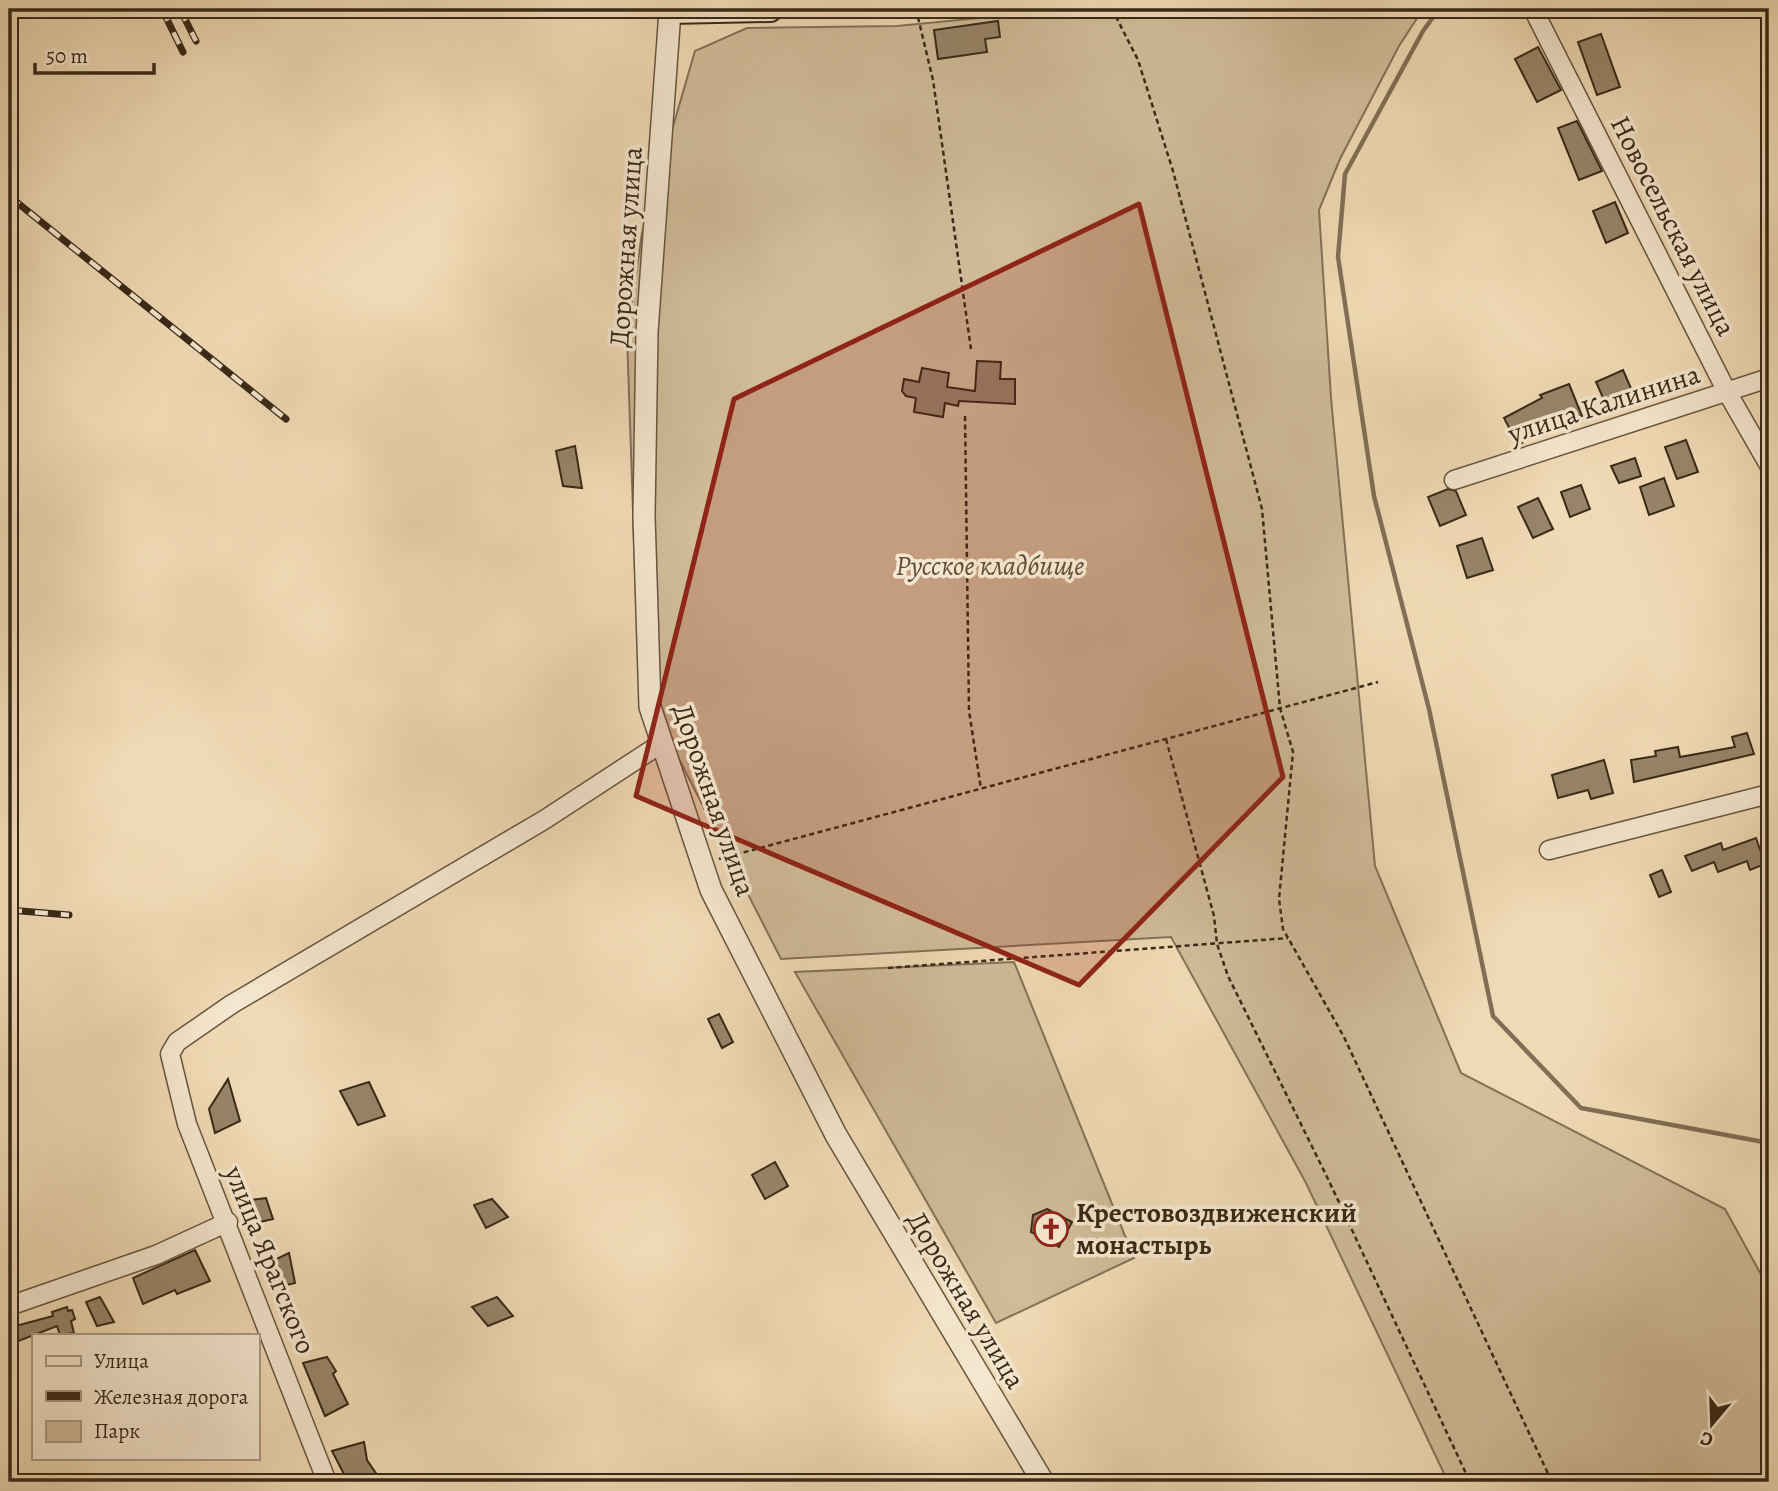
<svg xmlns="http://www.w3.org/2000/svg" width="1778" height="1491" font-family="Alegreya,serif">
	<rect width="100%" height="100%" fill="#f0dab5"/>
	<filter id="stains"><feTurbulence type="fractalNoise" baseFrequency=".00286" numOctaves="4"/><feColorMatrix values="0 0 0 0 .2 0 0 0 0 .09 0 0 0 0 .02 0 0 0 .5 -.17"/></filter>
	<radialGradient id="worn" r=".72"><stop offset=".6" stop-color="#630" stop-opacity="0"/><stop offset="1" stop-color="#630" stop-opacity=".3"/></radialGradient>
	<g fill="#d1bc9a" stroke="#847258" stroke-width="2">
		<polygon points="1071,9 1423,9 1399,46 1340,159 1319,210 1331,398 1375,866 1461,1073 1725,1209 1769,1289 1769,1482 1448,1482 1306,1183 1171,937 781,959 652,706 636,599 627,335 642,233 695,51 747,28 897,26"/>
		<polygon points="1014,962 1134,1258 996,1323 795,972"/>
	</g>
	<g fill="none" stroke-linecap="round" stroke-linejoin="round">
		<polyline stroke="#816f55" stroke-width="4.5" points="1439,9 1423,31 1345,174 1338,257 1374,496 1429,709 1493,1016 1581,1108 1769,1143"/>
	</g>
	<g fill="#988569" stroke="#382917" stroke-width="2">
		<polygon points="998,21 1000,37 985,39 987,52 938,59 934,30"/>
		<polygon points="1601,34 1620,87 1597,95 1578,42"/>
		<polygon points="1538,47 1561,90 1537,102 1515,59"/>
		<polygon points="1577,121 1602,171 1579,180 1558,128"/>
		<polygon points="1615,202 1628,233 1606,243 1593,211"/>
		<polygon points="977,361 1001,362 1000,379 1015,379 1015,404 959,401 958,406 945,403 943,417 914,412 916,398 906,396 902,391 904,379 919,382 922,368 949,373 947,387 975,391"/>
		<polygon points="1623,370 1636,400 1609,411 1596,382"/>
		<polygon points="1569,384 1582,416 1551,428 1518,445 1504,418 1542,398 1540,395"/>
		<polygon points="1686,440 1698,472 1677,479 1665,447"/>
		<polygon points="575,446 582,488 563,486 556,451"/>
		<polygon points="1635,458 1641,476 1619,483 1611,466"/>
		<polygon points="1664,478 1674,506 1649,515 1640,487"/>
		<polygon points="1581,485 1590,509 1570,517 1561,492"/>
		<polygon points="1448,489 1456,491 1466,515 1440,526 1428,497"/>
		<polygon points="1538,498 1553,529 1533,538 1518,507"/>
		<polygon points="1482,538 1493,570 1467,578 1457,546"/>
		<polygon points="1747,733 1754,754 1634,782 1631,760 1656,756 1655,751 1678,747 1680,757 1735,747 1732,737"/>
		<polygon points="1604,760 1613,793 1591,799 1588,790 1558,798 1552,775"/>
		<polygon points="1756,838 1765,864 1750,870 1747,861 1718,872 1714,862 1692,871 1685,856 1721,843 1723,850"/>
		<polygon points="1662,870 1671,892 1659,897 1650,875"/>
		<polygon points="719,1014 733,1042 722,1048 708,1019"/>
		<polygon points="228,1079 240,1121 215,1133 209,1109"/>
		<polygon points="369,1082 385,1116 358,1125 340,1091"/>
		<polygon points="775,1162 788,1186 765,1199 752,1175"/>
		<polygon points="266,1198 273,1219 248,1225 242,1201"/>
		<polygon points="492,1199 508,1217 486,1228 474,1205"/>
		<polygon points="1047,1209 1072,1222 1059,1247 1031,1232 1033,1215"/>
		<polygon points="195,1250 210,1281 177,1294 175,1290 143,1304 133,1278"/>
		<polygon points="289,1253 295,1283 274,1288 266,1264"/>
		<polygon points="100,1297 114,1322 97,1326 86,1302"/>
		<polygon points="497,1297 513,1316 488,1326 472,1307"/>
		<polygon points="67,1307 68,1311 72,1310 75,1319 71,1321 74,1333 60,1335 57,1326 16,1342 12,1327 53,1316 52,1312"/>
		<polygon points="327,1357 336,1371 333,1374 348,1404 325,1416 303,1363"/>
		<polygon points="364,1442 367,1460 382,1482 348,1482 332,1451"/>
	</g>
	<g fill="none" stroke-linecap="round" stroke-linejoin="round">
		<g stroke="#66553e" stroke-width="21">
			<g id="minor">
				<polyline points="1533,9 1727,392 1769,465"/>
				<polyline points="1454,480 1769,378"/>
				<polyline points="1549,850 1769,794"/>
				<polyline points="9,1306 156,1255 228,1222"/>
				<polyline points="327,1482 187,1124 170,1054 177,1042 232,1004 544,820 662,743"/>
			</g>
		</g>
		<g stroke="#66553e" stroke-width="24">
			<polyline id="tertiary" points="670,11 647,332 644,516 650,707 711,890 836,1135 1043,1482"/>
		</g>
		<g stroke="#382917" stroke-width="28">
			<polyline id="secondary" points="670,9 670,11 770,9"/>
		</g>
		<g stroke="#382917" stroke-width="2.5" stroke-dasharray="5 3.5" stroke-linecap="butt">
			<polyline points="916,9 933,80 971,349"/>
			<polyline points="1112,9 1138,60 1173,171 1262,509 1280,708 1293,752 1279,899 1283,929 1344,1037 1552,1482"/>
			<polyline points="965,416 969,711 981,789"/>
			<polyline points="1166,739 1214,916 1217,944 1228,976 1329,1181 1470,1482"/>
			<polyline points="719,859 1378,682"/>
			<polyline points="888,968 1288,938"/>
		</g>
		<use href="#minor" stroke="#f5e7cf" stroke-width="18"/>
		<use href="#tertiary" stroke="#f5e7cf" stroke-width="21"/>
		<use href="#secondary" stroke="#f5e7cf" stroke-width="24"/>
		<g stroke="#382917" stroke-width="7">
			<g id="rail">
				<polyline points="162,9 183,52"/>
				<polyline points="180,9 196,41"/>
				<polyline points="9,196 286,419"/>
				<polyline points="9,910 69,915"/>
			</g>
		</g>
		<use href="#rail" stroke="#f5e7cf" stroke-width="4.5" stroke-dasharray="13" stroke-linecap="butt"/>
	</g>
	<path fill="#8f2418" fill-opacity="0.2" stroke="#8f2418" stroke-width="5" stroke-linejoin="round" d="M1139 204 1283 777 1079 985 636 796 734 399Z"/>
	<defs>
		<g id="church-ring" transform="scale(1.75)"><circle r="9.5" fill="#f5e7cf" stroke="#8f2418" stroke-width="1.5"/><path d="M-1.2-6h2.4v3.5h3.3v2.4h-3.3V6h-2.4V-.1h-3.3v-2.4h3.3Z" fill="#8f2418"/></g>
	</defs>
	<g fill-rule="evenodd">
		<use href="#church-ring" x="1051" y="1229"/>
	</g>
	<g text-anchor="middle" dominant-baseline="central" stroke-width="7" stroke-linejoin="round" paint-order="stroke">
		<g font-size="28" fill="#382917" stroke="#f5e7cf">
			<text transform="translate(1673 226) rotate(63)">Новосельская улица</text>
			<text transform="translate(626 247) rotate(-86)">Дорожная улица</text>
			<text transform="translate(1604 404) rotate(-18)">улица Калинина</text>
			<text transform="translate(714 800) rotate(71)">Дорожная улица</text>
			<text transform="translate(270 1260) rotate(68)">улица Ярагского</text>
			<text transform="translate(966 1300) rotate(59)">Дорожная улица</text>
		</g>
		<g font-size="28" font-style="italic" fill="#5e4e38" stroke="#f5e7cf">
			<text x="990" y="566">Русское кладбище</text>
		</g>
		<g font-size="28" font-weight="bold" fill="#382917" stroke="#f5e7cf" text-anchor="start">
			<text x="1076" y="1213">Крестовоздвиженский<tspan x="1076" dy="32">монастырь</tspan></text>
		</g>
	</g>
	<rect width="1778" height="1491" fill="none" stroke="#f0dab5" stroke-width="35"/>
	<rect x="10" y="10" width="1757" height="1470" fill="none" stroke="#382917" stroke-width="3.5"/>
	<rect x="18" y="18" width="1743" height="1456" fill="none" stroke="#382917" stroke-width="2"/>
	<rect x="32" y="1334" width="228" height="126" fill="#f5e7cf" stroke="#a99b85" stroke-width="2"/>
	<rect x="46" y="1356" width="35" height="10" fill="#f5e7cf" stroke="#a99b85" stroke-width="2"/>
	<text x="94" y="1368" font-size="21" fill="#382917">Улица</text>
	<rect x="46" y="1391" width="35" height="10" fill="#382917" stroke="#a99b85" stroke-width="2"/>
	<text x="94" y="1404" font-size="21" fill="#382917">Железная дорога</text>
	<rect x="46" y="1421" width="35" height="21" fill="#d1bc9a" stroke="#a99b85" stroke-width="2"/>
	<text x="94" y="1438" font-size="21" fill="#382917">Парк</text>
	<g transform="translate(1712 1424) rotate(199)" stroke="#f5e7cf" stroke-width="5" paint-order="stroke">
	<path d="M0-5L12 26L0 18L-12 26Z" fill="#382917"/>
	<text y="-10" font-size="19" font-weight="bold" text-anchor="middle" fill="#382917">С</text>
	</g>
	<path d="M35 63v10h119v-10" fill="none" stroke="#382917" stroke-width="3.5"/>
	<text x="46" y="63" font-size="21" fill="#382917" stroke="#f5e7cf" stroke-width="5" paint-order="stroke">50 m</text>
	<rect width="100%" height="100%" filter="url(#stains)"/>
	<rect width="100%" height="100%" fill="url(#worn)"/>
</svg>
